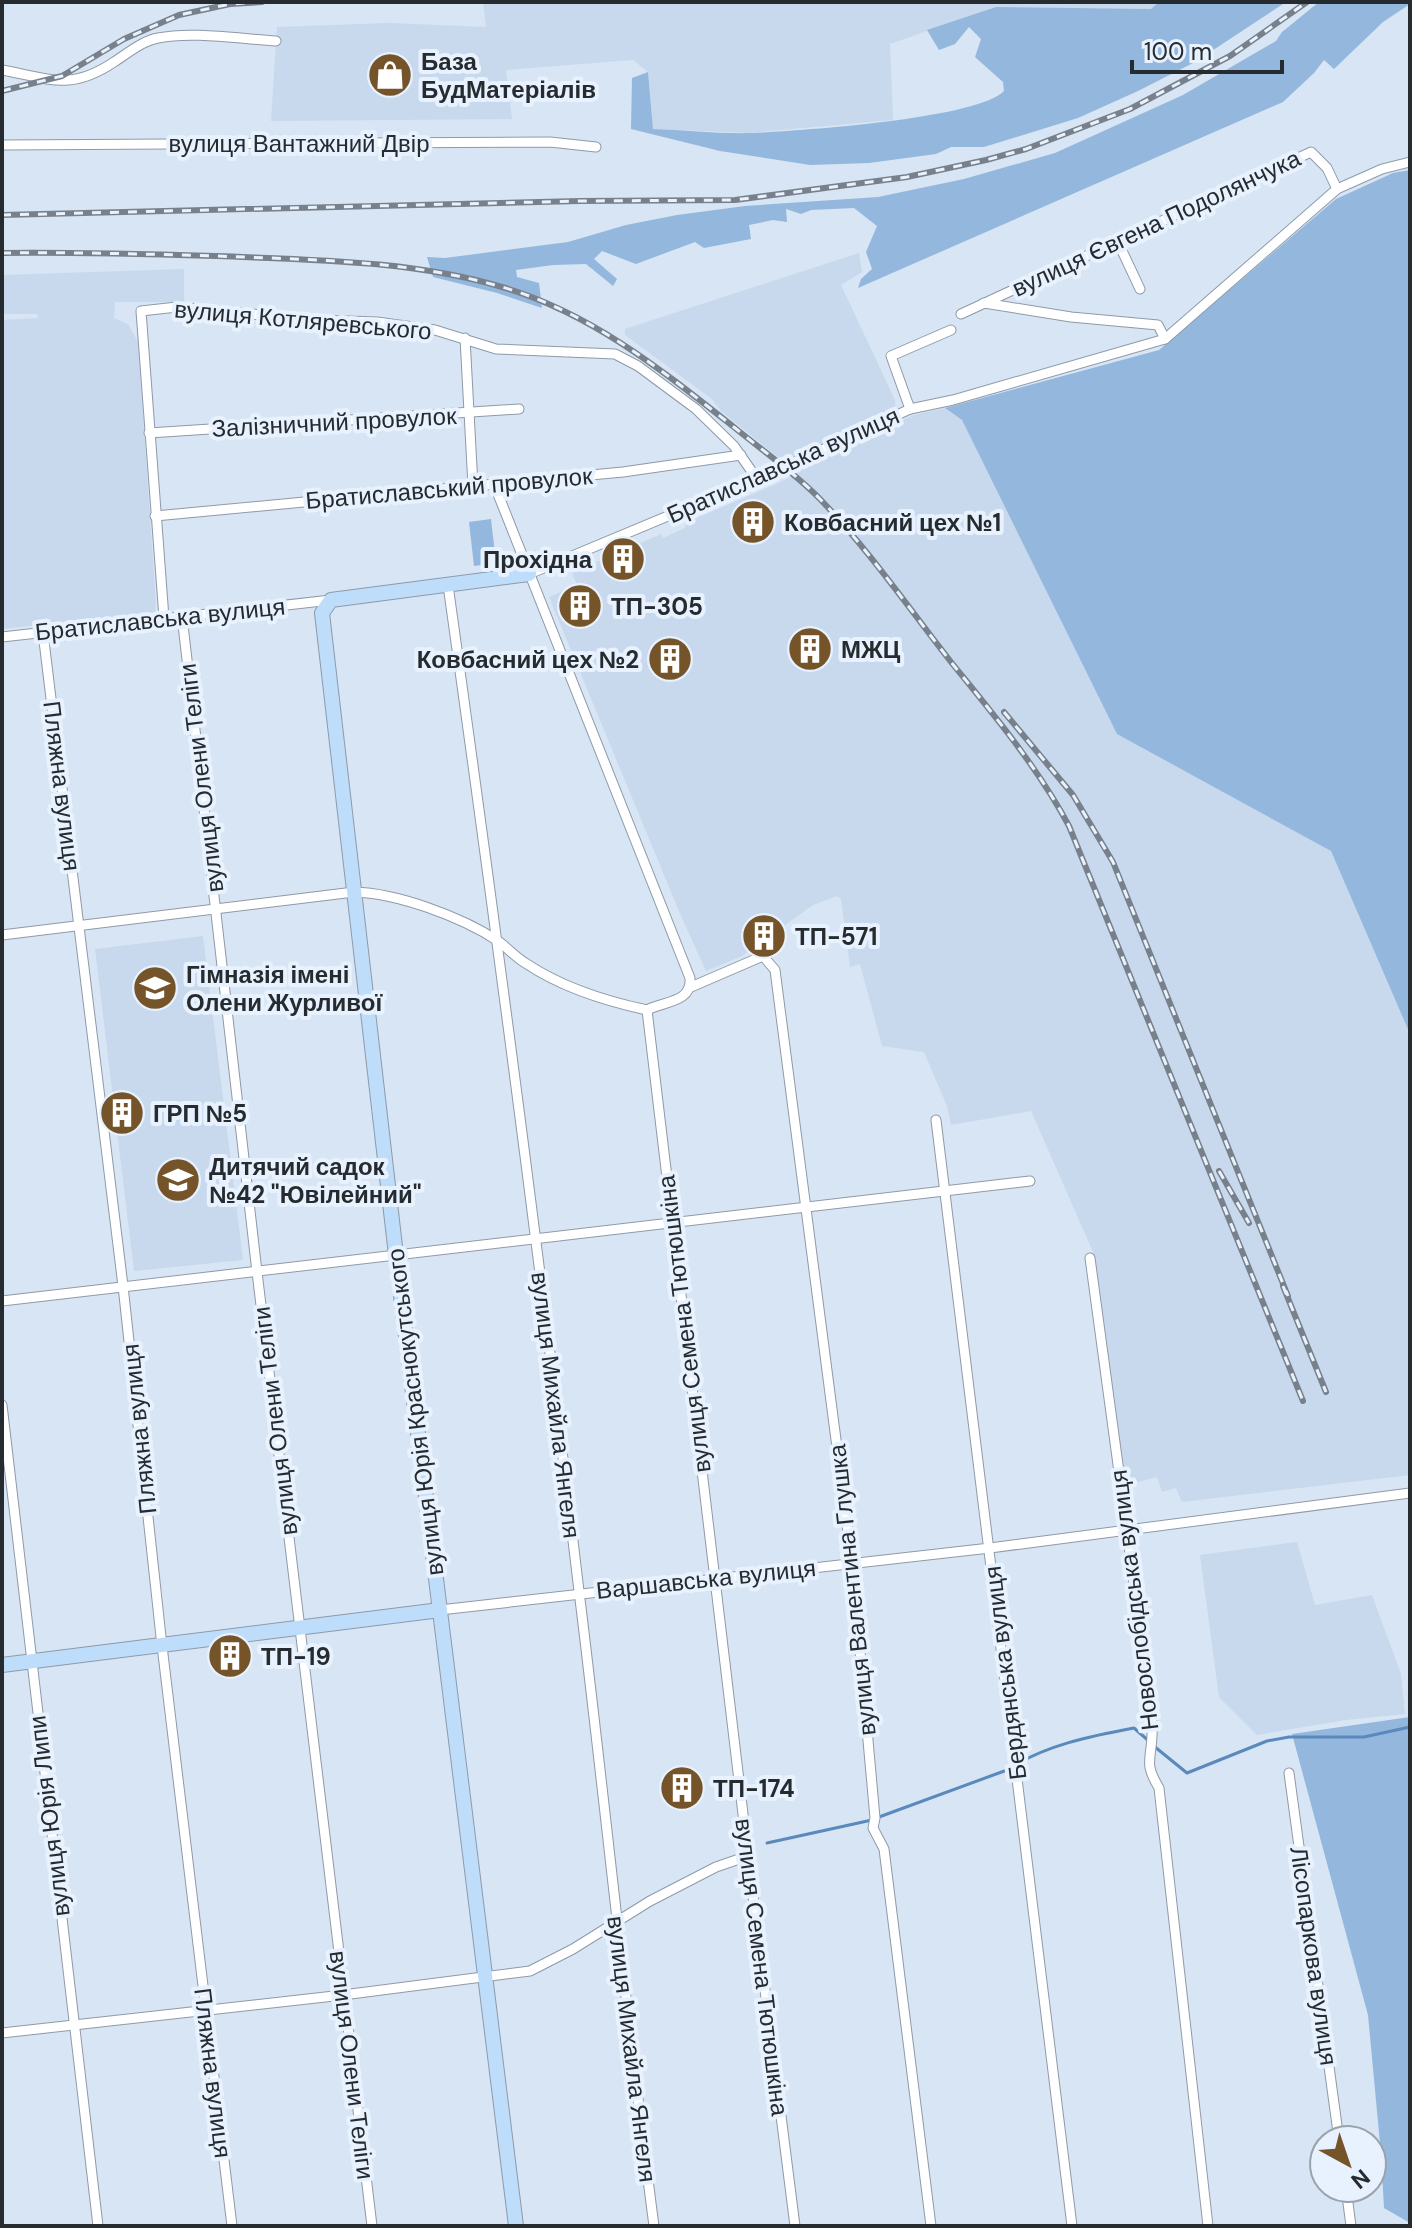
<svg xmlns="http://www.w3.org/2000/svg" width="1412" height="2228" font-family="'DM Sans',sans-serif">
	<rect width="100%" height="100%" fill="#d7e5f4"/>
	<g fill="#c8d9ee">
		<polygon points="483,2 1159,2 1152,9 996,7 890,44 893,120 749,133 653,129 648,72 633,60 506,70 512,119 271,121 277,27 389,23 486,27"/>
		<polygon points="859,253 862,272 841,285 895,400 895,407 795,457 781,460 721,411 712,399 625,335 625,329"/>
		<polygon points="184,269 184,302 115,302 114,318 128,324 138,342 156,604 155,612 2,629 2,320 38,318 37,314 2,314 2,275"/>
		<polygon points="945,408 962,420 1117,733 1331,851 1410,1034 1410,1475 1182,1502 1176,1488 1162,1492 1157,1477 1126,1485 1094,1254 1031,1111 951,1125 947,1106 924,1052 882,1046 860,964 850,967 841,899 837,896 813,905 742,956 706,971 681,916 549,597 577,585 572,573 661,534 663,538 685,528 687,522 774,485 800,472 803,466 914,415"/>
		<polygon points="203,936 243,1260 134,1271 95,949"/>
		<polygon points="1297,1542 1315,1605 1372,1595 1401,1674 1405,1714 1346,1720 1257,1735 1219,1697 1200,1555"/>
	</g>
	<g fill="#94b7dd">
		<path d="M1159 2H1286L1195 62 1138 91 1078 118 984 147H951L936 154 869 163 810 165 720 151 631 129 632 78 648 72 653 129C686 130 719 134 752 133 797 131 977 119 1004 91L1003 82 975 57 981 39 969 27 955 44 939 50 927 30 996 7 1151 9Z"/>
		<polygon points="1319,2 1410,4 1383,22 1334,69 1324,60 1314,73 1283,102 858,288 861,279 872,269 866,252 877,226 854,208 811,210 801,214 786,209 787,222 773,220 749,225 751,239 704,248 695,242 636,264 602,251 594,259 617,279 613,286 586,264 553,265 516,270 517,277 539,283 542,308 497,293 433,277 427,257 445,258 568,242 626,225 677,215 745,206 878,197 964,179 1055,153 1183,95 1276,41 1282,32"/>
		<polygon points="1410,170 1410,1034 1331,851 1117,734 962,420 945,408 1159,350 1336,199 1393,173"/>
		<polygon points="491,519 496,563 474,566 469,522"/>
		<polygon points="1410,1717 1410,2223 1384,2208 1381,2154 1368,2015 1292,1734"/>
	</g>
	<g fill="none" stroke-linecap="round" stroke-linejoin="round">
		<g stroke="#5a89bc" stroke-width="3">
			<polyline points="1155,1747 1187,1773 1267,1741 1289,1737 1364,1737 1410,1727"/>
			<path d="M879 1817 1007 1770C1045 1745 1091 1736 1134 1728L1150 1742"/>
			<polyline points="767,1843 872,1820"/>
		</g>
		<g stroke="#8e9aa9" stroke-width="11">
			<g id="street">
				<path d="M2 70C50 79 71 91 114 62 128 53 142 41 158 38 192 31 240 39 276 41"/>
				<polyline points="2,145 550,142 596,147"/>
				<polyline points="1117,240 1140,289"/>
				<polyline points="984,303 1071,317 1158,325 1165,339"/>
				<polyline points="961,314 1311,152 1327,168 1337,189"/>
				<polyline points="465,338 473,486"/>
				<polyline points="910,409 891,356 951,330"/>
				<polyline points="149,433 519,409"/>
				<path d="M494 484 690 978C692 1003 664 1001 647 1010"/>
				<polyline points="155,516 623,472 741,455"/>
				<polyline points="529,574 783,468 910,409 953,400 1165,339 1337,189 1382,169 1410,162"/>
				<path d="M448 585C495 920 539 1255 579 1591 605 1802 626 2014 654 2226"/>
				<polyline points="182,616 257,1272 372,2226"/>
				<polyline points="164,618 141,311 177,307 316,320 377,322 435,330 496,349 615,354 638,366 696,409 734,446 757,479"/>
				<polyline points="43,633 123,1286 162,1646 232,2226"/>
				<polyline points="2,637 331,600"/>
				<path d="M2 935 354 892C397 893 462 917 498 941 508 948 516 958 527 964 563 988 605 1001 647 1010"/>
				<polyline points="691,987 763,956 775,970 852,1563 875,1818 873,1828 884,1849 931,2226"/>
				<polyline points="647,1010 748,1856 795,2226"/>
				<polyline points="936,1120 1072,2226"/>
				<path d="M1090 1258 1150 1701C1151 1712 1153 1724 1152 1736 1151 1761 1144 1763 1159 1788L1208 2226"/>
				<polyline points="2,1301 1030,1181"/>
				<polyline points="2,1405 98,2226"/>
				<polyline points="440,1610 990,1548 1410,1493"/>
				<polyline points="1289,1773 1339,2140"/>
				<polyline points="2,2033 343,1995 530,1971 573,1949 650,1901 716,1867 748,1856"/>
				<polyline points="1346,2188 1351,2226"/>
			</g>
		</g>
		<g stroke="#8e9aa9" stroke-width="16">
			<g id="secondary">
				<polyline points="2,1665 440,1610"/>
				<polyline points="516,2226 396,1255 322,613 331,600 529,574"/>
			</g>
		</g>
		<use href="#street" stroke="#fff" stroke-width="9"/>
		<use href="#secondary" stroke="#beddfa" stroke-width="14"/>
		<g stroke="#78818b" stroke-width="6">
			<g id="rail">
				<polyline points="2,91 62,76 124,39 179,15 230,4 262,2"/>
				<polyline points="2,215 580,201 735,200 907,177 986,160 1026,149 1130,109 1230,56 1307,2"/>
				<path d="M2 253C74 252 145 254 217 256 312 260 410 260 502 287 592 313 663 371 735 428 763 451 795 473 820 499 868 549 908 607 951 662 993 714 1037 766 1069 826L1303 1401"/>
				<polyline points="1004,712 1073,795 1113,862 1288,1296"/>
				<polyline points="1219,1171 1249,1223"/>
				<polyline points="1283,1286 1326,1392"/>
			</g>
		</g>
		<use href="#rail" stroke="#e7f2fe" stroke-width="3" stroke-dasharray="9" stroke-linecap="butt"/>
	</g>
	<defs>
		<g id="shop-disc" transform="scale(2.3)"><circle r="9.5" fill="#75542a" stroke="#e7f2fe"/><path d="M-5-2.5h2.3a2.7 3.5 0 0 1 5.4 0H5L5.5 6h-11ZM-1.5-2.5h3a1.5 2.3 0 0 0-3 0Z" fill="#fff"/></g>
		<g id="building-disc" transform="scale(2.3)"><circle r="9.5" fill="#75542a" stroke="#e7f2fe"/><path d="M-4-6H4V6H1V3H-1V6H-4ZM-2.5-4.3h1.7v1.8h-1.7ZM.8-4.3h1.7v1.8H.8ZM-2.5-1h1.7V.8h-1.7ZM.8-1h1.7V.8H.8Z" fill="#fff"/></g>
		<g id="school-disc" transform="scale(2.3)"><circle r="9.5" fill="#75542a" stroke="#e7f2fe"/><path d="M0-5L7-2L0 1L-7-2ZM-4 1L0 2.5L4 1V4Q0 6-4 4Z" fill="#fff"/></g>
	</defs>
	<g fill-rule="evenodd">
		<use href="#shop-disc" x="390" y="75"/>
		<use href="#building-disc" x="753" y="522"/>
		<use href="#building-disc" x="623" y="559"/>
		<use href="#building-disc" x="580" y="606"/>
		<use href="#building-disc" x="810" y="649"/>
		<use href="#building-disc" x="670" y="659"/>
		<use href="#building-disc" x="764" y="936"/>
		<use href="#school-disc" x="155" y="988"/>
		<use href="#building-disc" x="122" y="1113"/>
		<use href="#school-disc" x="178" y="1180"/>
		<use href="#building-disc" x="230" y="1656"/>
		<use href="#building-disc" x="682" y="1788"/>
	</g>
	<g text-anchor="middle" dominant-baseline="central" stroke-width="8" stroke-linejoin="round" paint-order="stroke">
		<g font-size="24" font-weight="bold" fill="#262b30" stroke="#e7f2fe" text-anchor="start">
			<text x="421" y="61">База<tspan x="421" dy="28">БудМатеріалів</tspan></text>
			<text x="784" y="522">Ковбасний цех №1</text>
			<text x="592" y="559" text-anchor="end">Прохідна</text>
			<text x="611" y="606">ТП-305</text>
			<text x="841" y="649">МЖЦ</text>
			<text x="639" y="659" text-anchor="end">Ковбасний цех №2</text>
			<text x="795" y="936">ТП-571</text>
			<text x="186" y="974">Гімназія імені<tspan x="186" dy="28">Олени Журливої</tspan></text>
			<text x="153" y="1113">ГРП №5</text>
			<text x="209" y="1166">Дитячий садок<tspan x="209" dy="28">№42 "Ювілейний"</tspan></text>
			<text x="261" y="1656">ТП-19</text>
			<text x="713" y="1788">ТП-174</text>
		</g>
		<g font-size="24" fill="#262b30" stroke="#e7f2fe">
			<text x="299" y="143">вулиця Вантажний Двір</text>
			<text transform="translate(1156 223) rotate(-25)">вулиця Євгена Подолянчука</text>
			<text transform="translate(303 320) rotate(5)">вулиця Котляревського</text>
			<text transform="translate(334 422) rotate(-3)">Залізничний провулок</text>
			<text transform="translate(783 465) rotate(-24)">Братиславська вулиця</text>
			<text transform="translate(449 488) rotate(-5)">Братиславський провулок</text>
			<text transform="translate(160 619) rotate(-6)">Братиславська вулиця</text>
			<text transform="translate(201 778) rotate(-97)">вулиця Олени Теліги</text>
			<text transform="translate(62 786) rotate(83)">Пляжна вулиця</text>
			<text transform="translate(684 1324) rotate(-97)">вулиця Семена Тютюшкіна</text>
			<text transform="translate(556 1405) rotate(83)">вулиця Михайла Янгеля</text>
			<text transform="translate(415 1412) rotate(-97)">вулиця Юрія Краснокутського</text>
			<text transform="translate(275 1421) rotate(-97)">вулиця Олени Теліги</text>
			<text transform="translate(139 1429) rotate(-96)">Пляжна вулиця</text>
			<text transform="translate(706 1579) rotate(-6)">Варшавська вулиця</text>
			<text transform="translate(852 1590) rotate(-96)">вулиця Валентина Глушка</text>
			<text transform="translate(1134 1600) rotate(-97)">Новослобідська вулиця</text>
			<text transform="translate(1005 1673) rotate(-97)">Бердянська вулиця</text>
			<text transform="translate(49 1816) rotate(-97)">вулиця Юрія Липи</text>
			<text transform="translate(1314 1956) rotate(82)">Лісопаркова вулиця</text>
			<text transform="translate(762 1967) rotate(83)">вулиця Семена Тютюшкіна</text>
			<text transform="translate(632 2049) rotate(83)">вулиця Михайла Янгеля</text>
			<text transform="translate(352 2065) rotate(83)">вулиця Олени Теліги</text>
			<text transform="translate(213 2073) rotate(83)">Пляжна вулиця</text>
		</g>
	</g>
	<rect width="1412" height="2228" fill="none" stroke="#262b30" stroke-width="8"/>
	<g transform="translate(1348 2164) rotate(140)"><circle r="38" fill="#e7f2fe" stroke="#9aa2ac" stroke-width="2"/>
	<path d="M0-6L14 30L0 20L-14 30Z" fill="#75542a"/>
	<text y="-12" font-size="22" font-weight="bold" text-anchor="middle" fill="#262b30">N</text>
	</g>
	<path d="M1132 60v12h150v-12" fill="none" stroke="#262b30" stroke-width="4"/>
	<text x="1144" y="60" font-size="24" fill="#262b30" stroke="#e7f2fe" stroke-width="6" paint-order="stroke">100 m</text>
</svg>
